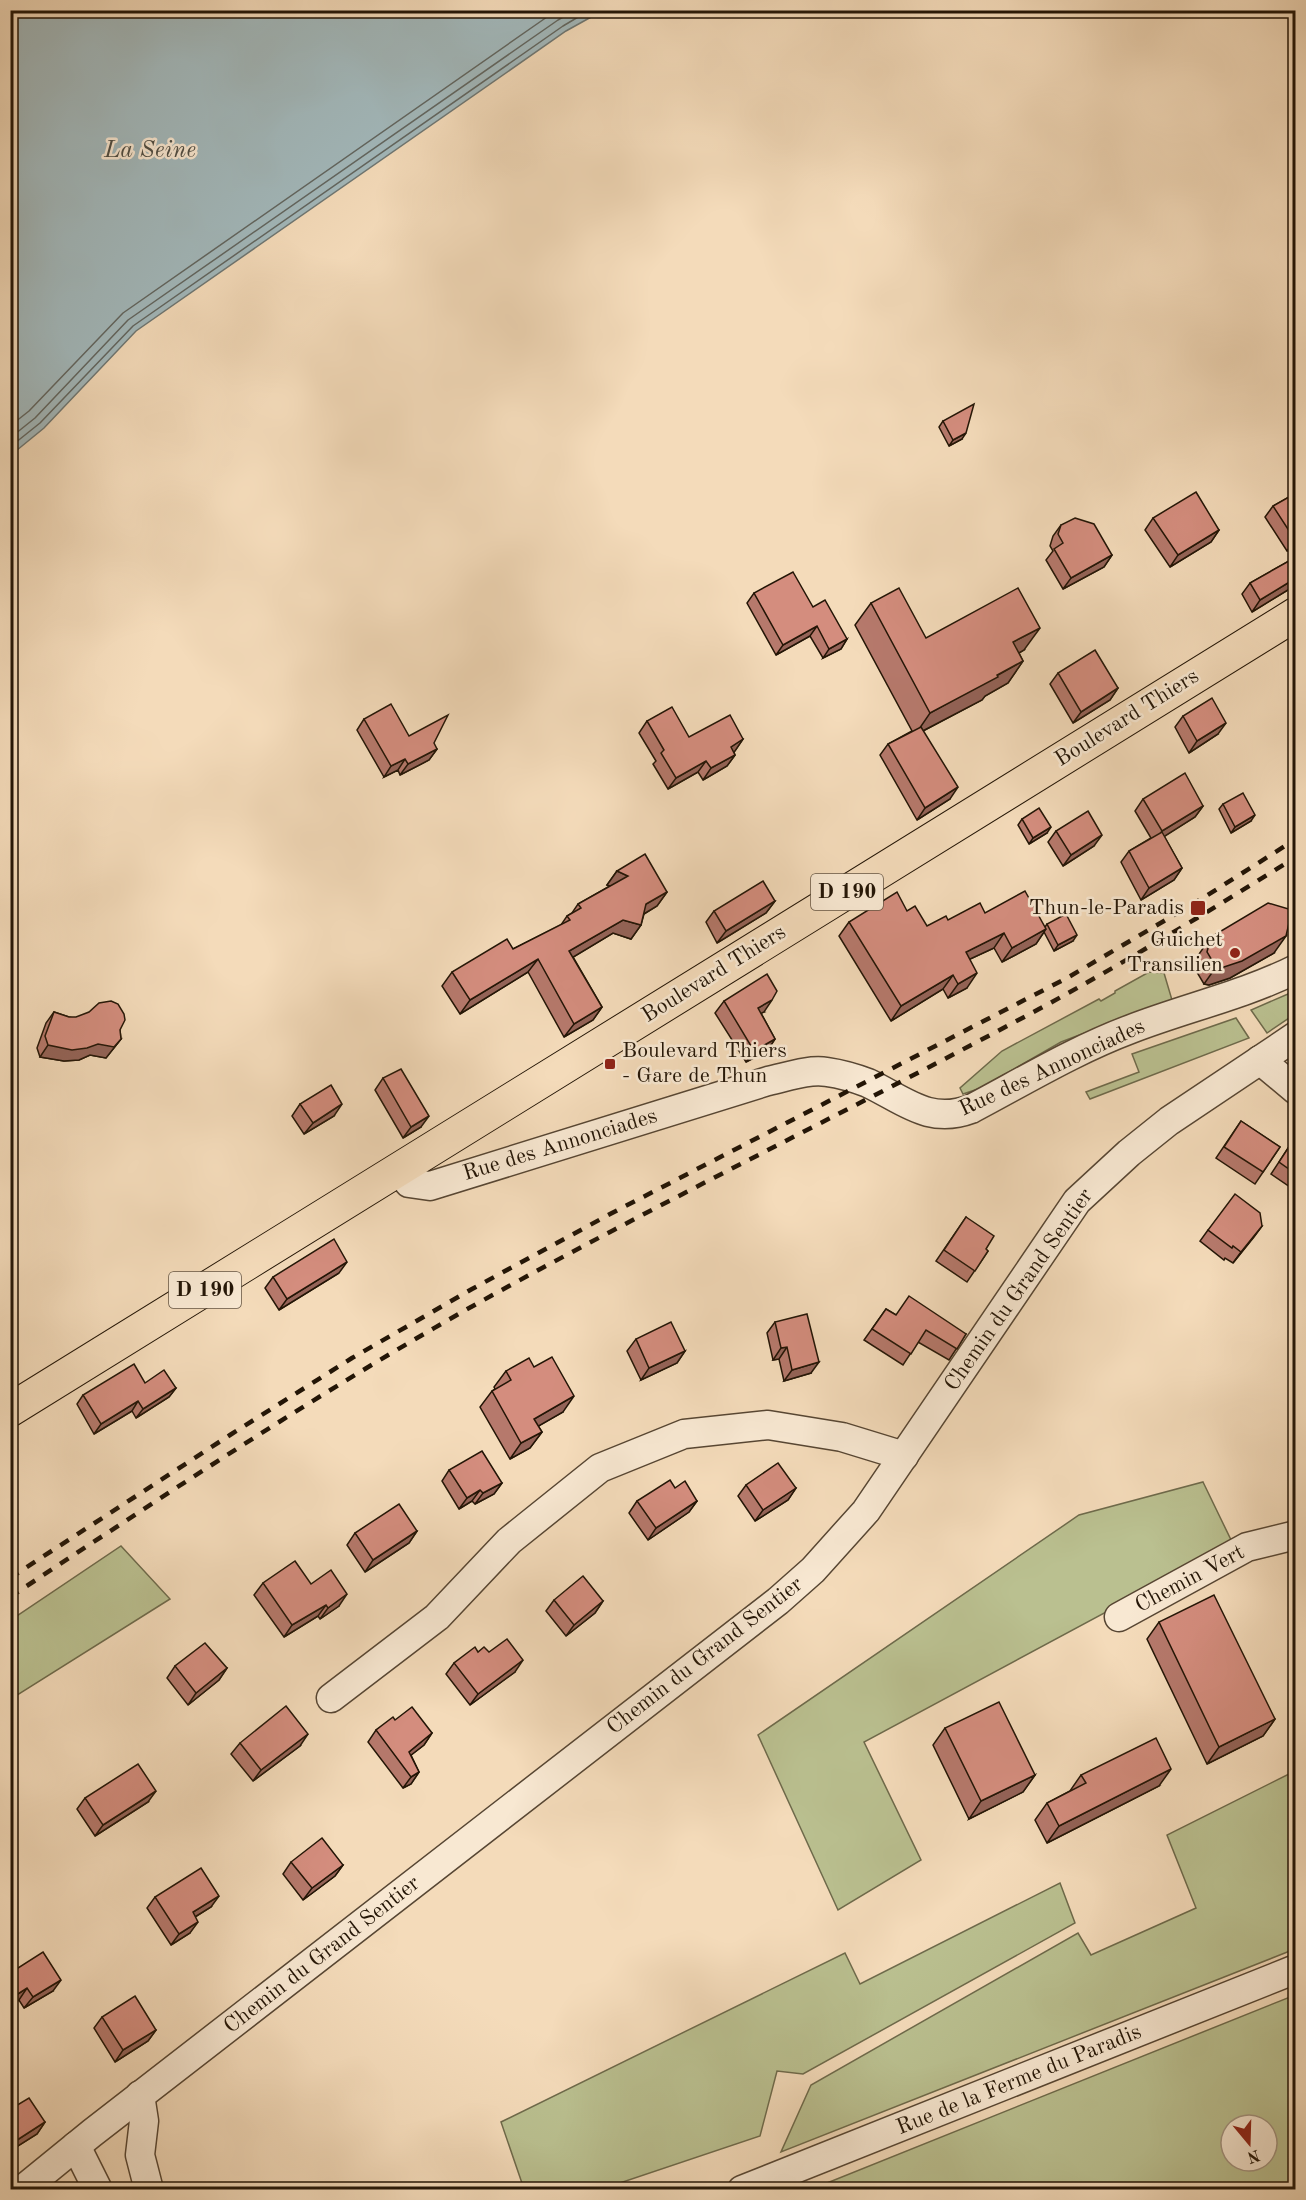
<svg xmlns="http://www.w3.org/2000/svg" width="1306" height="2200" font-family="'Old Standard TT',serif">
	<rect width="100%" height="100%" fill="#f4dbba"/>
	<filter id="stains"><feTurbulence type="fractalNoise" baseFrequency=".00333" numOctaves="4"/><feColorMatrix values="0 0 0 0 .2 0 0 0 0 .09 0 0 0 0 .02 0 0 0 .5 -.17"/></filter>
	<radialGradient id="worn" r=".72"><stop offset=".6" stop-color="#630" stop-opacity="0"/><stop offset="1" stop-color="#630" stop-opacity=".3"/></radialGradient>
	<g fill="#bac090" stroke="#6e6a4b" stroke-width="1.5" fill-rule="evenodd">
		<polygon points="1149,972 1164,973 1172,1000 1061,1042 981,1088 963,1094 960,1088 1002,1051 1099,999 1101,1001 1115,993 1115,991"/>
		<polygon points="1295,991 1295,1014 1267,1033 1251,1010"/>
		<polygon points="1236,1018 1249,1038 1090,1099 1086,1092 1139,1072 1132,1054"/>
		<polygon points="1203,1482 1233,1544 864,1742 921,1860 838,1910 758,1735 1079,1515"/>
		<polygon points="121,1546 170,1599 11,1699 11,1620"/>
		<polygon points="1295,1771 1295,1949 781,2152 811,2085 1078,1933 1091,1955 1196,1908 1167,1835"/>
		<polygon points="1060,1883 1075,1923 803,2074 777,2071 760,2136 602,2189 524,2189 501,2122 845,1953 860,1984"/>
		<path d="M1295 1995V2189H812ZM1231 2125H1267V2161H1231Z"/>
	</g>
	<polygon fill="#a2b8bb" stroke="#6f7773" stroke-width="1.5" points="11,10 602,10 602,11 566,31 136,331 44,428 11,455"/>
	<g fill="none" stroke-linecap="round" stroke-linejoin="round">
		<g stroke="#626660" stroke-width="1.5">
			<polyline points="10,426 29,411 123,313 557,10"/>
			<polyline points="10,438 35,418 128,320 558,20 575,10"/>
			<polyline points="10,447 40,423 133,326 563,26 590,10"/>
		</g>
		<g stroke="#574633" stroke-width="31">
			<g id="street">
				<polyline points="1260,1060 1296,1090"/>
				<path d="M399 1170 409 1183 430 1186 768 1081C787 1077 808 1069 827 1072 841 1074 855 1078 868 1083 904 1100 929 1125 971 1109 1024 1081 1075 1050 1131 1029 1185 1008 1244 995 1296 969"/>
				<polyline points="1119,1617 1247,1547 1296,1535"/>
				<polyline points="331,1698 437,1617 509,1541 600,1468 684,1434 768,1425 842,1437 904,1456"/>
				<polyline points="140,2095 144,2121 140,2155 149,2190"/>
				<polyline points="76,2146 98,2190"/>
				<polyline points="22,2190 92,2133 778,1601 813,1570 866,1511 1077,1201 1129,1153 1169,1121 1296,1036"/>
				<polyline points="742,2190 1296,1969"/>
			</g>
		</g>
		<g stroke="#231506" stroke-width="35">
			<polyline id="primary" points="10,1410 1296,614"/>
		</g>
		<use href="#street" stroke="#f8e8d2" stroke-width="28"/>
		<use href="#primary" stroke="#f4dbba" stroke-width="33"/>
		<g stroke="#231506" stroke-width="4.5" stroke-dasharray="10 10" stroke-linecap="butt">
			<polyline points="10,1578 230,1435 352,1358 472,1289 612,1213 1067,978 1203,898 1296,839"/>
			<path d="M10 1597C162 1497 313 1396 471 1307 658 1203 851 1110 1039 1009 1126 962 1211 910 1296 857"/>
		</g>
	</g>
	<g fill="#b6796c" stroke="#231506" stroke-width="1.5">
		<polygon points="943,421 962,439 949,446 939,427"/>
		<polygon points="1296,493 1296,546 1287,551 1265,517 1273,506"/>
		<polygon points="1153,518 1219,530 1211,542 1170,567 1145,530"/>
		<polygon points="1061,525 1112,555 1104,567 1063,589 1046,560 1053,551 1050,546 1053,536"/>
		<polygon points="1296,557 1296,585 1252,612 1242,594 1250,583"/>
		<polygon points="754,593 813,607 847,639 841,649 823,658 810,636 776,655 747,603"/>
		<polygon points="871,603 926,638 1024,650 1019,653 1023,661 1008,683 985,696 982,700 923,731 950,799 917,820 880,755 888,744 912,731 855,625"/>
		<polygon points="1058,673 1118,688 1110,700 1073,723 1050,684"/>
		<polygon points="1183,716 1218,734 1189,753 1175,727"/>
		<polygon points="364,719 409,736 437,749 429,760 400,775 398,770 384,777 357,730"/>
		<polygon points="647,721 689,737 743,739 734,752 735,755 727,766 703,780 698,772 668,789 653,764 656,761 639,733"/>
		<polygon points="1143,799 1203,806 1195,817 1164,836 1182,868 1174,880 1141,900 1121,862 1129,851 1151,838 1135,811"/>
		<polygon points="1223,804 1251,821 1231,833 1219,809"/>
		<polygon points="1022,819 1047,833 1029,844 1018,825"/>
		<polygon points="1056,831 1094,846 1063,866 1048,842"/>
		<polygon points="617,871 667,892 657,906 644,914 641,925 631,939 613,933 573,957 602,1007 593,1020 564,1037 528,972 460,1014 442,986 452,972 513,949 561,925 567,916 572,913 578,904 610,886 607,885"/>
		<polygon points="775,901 766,913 717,943 706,922 714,911"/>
		<polygon points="907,911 927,926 948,920 985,913 1045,927 1047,924 1073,941 1054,951 1044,932 1036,944 1002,962 994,948 970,959 967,988 948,998 943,989 891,1021 839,936 849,922"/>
		<polygon points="1211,937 1274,953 1230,978 1209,985 1204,984 1195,969 1199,954"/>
		<polygon points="724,1001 764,1012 761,1013 775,1039 767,1051 746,1062 715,1013"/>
		<polygon points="54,1012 69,1017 120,1030 121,1039 106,1058 90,1055 79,1060 64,1061 40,1057 37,1048 46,1023"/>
		<polygon points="383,1078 421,1127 403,1138 375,1090"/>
		<polygon points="300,1104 334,1116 304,1134 292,1116"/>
		<polygon points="1241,1121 1280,1147 1255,1184 1216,1158"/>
		<polygon points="1294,1139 1296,1140 1296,1191 1271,1174"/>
		<polygon points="966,1217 986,1249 988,1251 967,1282 936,1261"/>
		<polygon points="1262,1226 1233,1263 1225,1258 1224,1260 1200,1241 1208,1230"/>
		<polygon points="339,1273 279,1310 265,1288 273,1277"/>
		<polygon points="886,1309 896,1315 966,1334 949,1360 918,1342 903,1365 864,1340"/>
		<polygon points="775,1322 811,1373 784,1381 779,1359 773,1360 767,1333"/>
		<polygon points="636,1339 685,1351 677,1363 641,1380 627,1351"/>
		<polygon points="534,1367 563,1412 538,1426 542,1432 530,1448 510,1459 480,1407 492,1391 495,1389 494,1387 506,1371"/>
		<polygon points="145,1383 176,1388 169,1397 136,1418 132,1411 94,1434 77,1404 83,1395"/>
		<polygon points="449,1470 502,1483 494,1494 475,1504 472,1501 459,1509 442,1481"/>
		<polygon points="746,1485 796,1488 788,1500 755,1521 738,1496"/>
		<polygon points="675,1488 697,1501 689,1512 648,1540 629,1513 637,1501"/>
		<polygon points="417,1531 409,1543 365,1572 347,1545 355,1533"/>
		<polygon points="263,1583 311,1584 339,1606 320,1619 318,1616 284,1637 254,1595"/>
		<polygon points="554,1600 603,1601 595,1613 566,1636 546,1611"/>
		<polygon points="1159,1622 1275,1719 1263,1736 1207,1764 1147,1639"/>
		<polygon points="478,1652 489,1652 515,1672 470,1705 446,1674 454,1663"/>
		<polygon points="175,1666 227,1668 219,1680 188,1705 167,1678"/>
		<polygon points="395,1720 432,1733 424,1745 411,1755 419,1772 411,1784 403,1788 368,1742 376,1730"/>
		<polygon points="945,1728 1035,1775 1023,1792 969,1819 933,1745"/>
		<polygon points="240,1743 300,1746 253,1781 231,1754"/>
		<polygon points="1081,1775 1159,1786 1047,1843 1035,1820 1047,1803 1070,1791"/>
		<polygon points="85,1798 148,1802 95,1836 77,1809"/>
		<polygon points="291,1862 343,1865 335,1876 303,1900 283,1874"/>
		<polygon points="155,1897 211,1907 195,1917 190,1933 171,1945 147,1908"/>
		<polygon points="10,1963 15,1970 53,1991 24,2008 19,2000 10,2006"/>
		<polygon points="102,2017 156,2030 148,2041 115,2062 94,2028"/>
		<polygon points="14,2107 45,2122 37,2134 10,2151 10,2112"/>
	</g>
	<g fill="#946358" stroke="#231506" stroke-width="1.5">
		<polygon points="966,433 962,439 949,446 953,440"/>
		<polygon points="1219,530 1211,542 1170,567 1178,555"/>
		<polygon points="1295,540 1296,540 1296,546 1287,551"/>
		<polygon points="1112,555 1104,567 1063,589 1071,578"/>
		<polygon points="1296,578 1296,585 1252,612 1260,600"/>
		<polygon points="817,626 810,636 776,655 783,645"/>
		<polygon points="1040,628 1024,650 998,665 1013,642"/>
		<polygon points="847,639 841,649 823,658 829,649"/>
		<polygon points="1023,661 1008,683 985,696 982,700 915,735 930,713"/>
		<polygon points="1118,688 1110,700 1073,723 1081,712"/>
		<polygon points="1226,723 1218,734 1189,753 1197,741"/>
		<polygon points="743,739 735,751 723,758 731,747"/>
		<polygon points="437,749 429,760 400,775 408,764"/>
		<polygon points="735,755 727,766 703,780 711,768"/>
		<polygon points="405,759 398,770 384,777 391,766"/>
		<polygon points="706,761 698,772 668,789 676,778"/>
		<polygon points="958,787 950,799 917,820 925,808"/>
		<polygon points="1203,806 1195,817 1154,843 1162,831"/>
		<polygon points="1255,815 1251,821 1231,833 1235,827"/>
		<polygon points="1051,827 1047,833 1029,844 1033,838"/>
		<polygon points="1102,835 1094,846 1063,866 1071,855"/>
		<polygon points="1182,868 1174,880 1141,900 1149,888"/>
		<polygon points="617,871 628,876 618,889 607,885"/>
		<polygon points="667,892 657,906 637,918 646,904"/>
		<polygon points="775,901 766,913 717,943 726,931"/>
		<polygon points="623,920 641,925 631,939 613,933 560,965 569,951"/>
		<polygon points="1046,929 1036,944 1002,962 1012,948"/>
		<polygon points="1004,933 994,948 955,966 966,952"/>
		<polygon points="1077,935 1073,941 1054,951 1058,945"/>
		<polygon points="1286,936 1274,953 1230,978 1209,985 1204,984 1216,967"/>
		<polygon points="538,959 528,972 460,1014 470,1000"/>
		<polygon points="977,973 967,988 948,998 958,984"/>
		<polygon points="953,975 943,989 891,1021 901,1006"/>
		<polygon points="772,1000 764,1012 750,1019 758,1008"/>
		<polygon points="602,1007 593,1020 564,1037 574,1024"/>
		<polygon points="121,1039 106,1058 90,1055 79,1060 64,1061 40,1057 48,1045 98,1044"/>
		<polygon points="775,1039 767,1051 746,1062 754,1051"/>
		<polygon points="342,1104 334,1116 304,1134 313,1123"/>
		<polygon points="429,1116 421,1127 403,1138 411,1127"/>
		<polygon points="1262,1226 1254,1237 1233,1263 1241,1252"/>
		<polygon points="347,1262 339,1273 279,1310 287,1299"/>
		<polygon points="787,1347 779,1359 773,1360 781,1348"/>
		<polygon points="685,1351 677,1363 641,1380 649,1368"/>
		<polygon points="819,1362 811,1373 784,1381 792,1370"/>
		<polygon points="176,1388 169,1397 136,1418 143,1409"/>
		<polygon points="574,1396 563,1412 523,1435 534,1419"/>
		<polygon points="138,1401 132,1411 94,1434 101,1424"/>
		<polygon points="542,1432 530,1448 510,1459 521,1443"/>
		<polygon points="502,1483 494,1494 475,1504 483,1493"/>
		<polygon points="796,1488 788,1500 755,1521 763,1510"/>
		<polygon points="480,1490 472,1501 459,1509 467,1498"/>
		<polygon points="697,1501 689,1512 648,1540 656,1528"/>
		<polygon points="417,1531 409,1543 365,1572 373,1560"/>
		<polygon points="347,1594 339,1606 320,1619 328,1608"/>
		<polygon points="603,1601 595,1613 566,1636 574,1625"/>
		<polygon points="326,1605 318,1616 284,1637 292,1625"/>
		<polygon points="523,1660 515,1672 470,1705 478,1694"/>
		<polygon points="227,1668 219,1680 188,1705 196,1693"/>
		<polygon points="1275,1719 1263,1736 1207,1764 1219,1747"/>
		<polygon points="432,1733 424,1745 401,1763 409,1752"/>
		<polygon points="308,1734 300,1746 253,1781 261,1770"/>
		<polygon points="1171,1769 1159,1786 1047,1843 1059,1826"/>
		<polygon points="419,1772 411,1784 403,1788 411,1777"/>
		<polygon points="1035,1775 1023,1792 969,1819 981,1801"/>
		<polygon points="156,1791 148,1802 95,1836 103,1825"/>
		<polygon points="343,1865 335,1876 303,1900 312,1888"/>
		<polygon points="219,1896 211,1907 185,1923 193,1912"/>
		<polygon points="198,1922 190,1933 171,1945 179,1934"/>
		<polygon points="61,1980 53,1991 24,2008 33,1997"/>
		<polygon points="27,1988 19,2000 10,2006 10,1999"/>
		<polygon points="156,2030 148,2041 115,2062 123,2050"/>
		<polygon points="45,2122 37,2134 10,2151 11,2144"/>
	</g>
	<g fill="#d48d7e" stroke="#231506" stroke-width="1.5">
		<polygon points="974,404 966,433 953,440 943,421"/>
		<polygon points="1196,492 1219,530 1178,555 1153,518"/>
		<polygon points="1296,493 1296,540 1295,540 1273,506"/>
		<polygon points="1075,518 1094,524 1112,555 1071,578 1054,549 1063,543 1058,534 1061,525"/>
		<polygon points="1296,557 1296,578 1260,600 1250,583"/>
		<polygon points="793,572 813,607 825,600 847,639 829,649 817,626 783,645 754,593"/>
		<polygon points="899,588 926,638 1018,588 1040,628 1013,642 1023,661 997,675 998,677 930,713 871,603"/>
		<polygon points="1095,650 1118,688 1081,712 1058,673"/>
		<polygon points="1212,698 1226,723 1197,741 1183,716"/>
		<polygon points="391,704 409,736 448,715 434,743 437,749 408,764 405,759 391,766 364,719"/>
		<polygon points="672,707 689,737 730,715 743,739 731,747 735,755 711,768 706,761 676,778 661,753 664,750 647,721"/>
		<polygon points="921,727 958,787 925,808 888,744"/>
		<polygon points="1185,773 1203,806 1162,831 1143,799"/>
		<polygon points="1243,793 1255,815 1235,827 1223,804"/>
		<polygon points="1039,808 1051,827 1033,838 1022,819"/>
		<polygon points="1088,811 1102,835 1071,855 1056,831"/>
		<polygon points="1162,832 1182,868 1149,888 1129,851"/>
		<polygon points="645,854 667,892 646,904 641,925 623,920 569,951 602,1007 574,1024 538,959 470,1000 452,972 507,939 513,949 570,920 567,916 581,908 578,904 628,876 617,871"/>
		<polygon points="763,881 775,901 726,931 714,911"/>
		<polygon points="1025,891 1046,929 1012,948 1004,933 966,952 977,973 958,984 953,975 901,1006 849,922 897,892 907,911 915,906 927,926 946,916 948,920 980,903 985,913"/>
		<polygon points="1268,903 1292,910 1286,936 1242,961 1221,968 1216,967 1207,952 1211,937"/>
		<polygon points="1066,914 1077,935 1058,945 1047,924"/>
		<polygon points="767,974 777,991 772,1000 758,1008 775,1039 754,1051 724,1001"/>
		<polygon points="111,1001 118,1004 124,1014 125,1020 120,1030 121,1039 114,1047 98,1044 87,1048 72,1050 48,1045 45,1036 54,1012 69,1017 76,1017 89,1012 99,1003"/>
		<polygon points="401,1069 429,1116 411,1127 383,1078"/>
		<polygon points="331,1085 342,1104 313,1123 300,1104"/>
		<polygon points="1241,1121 1280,1147 1263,1172 1224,1147"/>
		<polygon points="1294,1139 1296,1140 1296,1174 1279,1162"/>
		<polygon points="1235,1194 1260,1213 1262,1226 1241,1252 1233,1246 1232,1248 1208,1230"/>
		<polygon points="966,1217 994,1236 986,1249 988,1251 975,1271 944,1250"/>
		<polygon points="334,1239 347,1262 287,1299 273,1277"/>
		<polygon points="909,1296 966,1334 957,1349 926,1330 911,1354 872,1329 886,1309 896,1315"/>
		<polygon points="807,1314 819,1362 792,1370 787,1347 781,1348 775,1322"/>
		<polygon points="671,1322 685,1351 649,1368 636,1339"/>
		<polygon points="552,1357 574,1396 534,1419 542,1432 521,1443 492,1391 511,1380 506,1371 529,1358 534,1367"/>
		<polygon points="134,1364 145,1383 164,1370 176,1388 143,1409 138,1401 101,1424 83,1395"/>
		<polygon points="482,1451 502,1483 483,1493 480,1490 467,1498 449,1470"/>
		<polygon points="778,1463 796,1488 763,1510 746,1485"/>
		<polygon points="670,1480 675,1488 685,1481 697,1501 656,1528 637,1501"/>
		<polygon points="399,1504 417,1531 373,1560 355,1533"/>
		<polygon points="295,1561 311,1584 331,1570 347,1594 328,1608 326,1605 292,1625 263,1583"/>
		<polygon points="583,1576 603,1601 574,1625 554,1600"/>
		<polygon points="1214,1595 1275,1719 1219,1747 1159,1622"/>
		<polygon points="507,1639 523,1660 478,1694 454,1663 475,1647 478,1652 484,1647 489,1652"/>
		<polygon points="205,1643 227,1668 196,1693 175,1666"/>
		<polygon points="999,1702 1035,1775 981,1801 945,1728"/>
		<polygon points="286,1706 308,1734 261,1770 240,1743"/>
		<polygon points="412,1707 432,1733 409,1752 419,1772 411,1777 376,1730 393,1717 395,1720"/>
		<polygon points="1156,1738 1171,1769 1059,1826 1047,1803 1086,1783 1081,1775"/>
		<polygon points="138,1764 156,1791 103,1825 85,1798"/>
		<polygon points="322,1838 343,1865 312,1888 291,1862"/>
		<polygon points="201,1868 219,1896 193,1912 198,1922 179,1934 155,1897"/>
		<polygon points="43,1952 61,1980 33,1997 27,1988 10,1999 10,1963 15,1970"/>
		<polygon points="135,1996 156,2030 123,2050 102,2017"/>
		<polygon points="29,2098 45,2122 11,2144 10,2120 12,2119 14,2107"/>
	</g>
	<g fill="#8f2418" stroke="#f8e8d2" stroke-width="2">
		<rect x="1190" y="900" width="16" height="16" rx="3"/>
		<circle cx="1235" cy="953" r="6"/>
		<rect x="604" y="1058" width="12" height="12" rx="3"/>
	</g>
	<g text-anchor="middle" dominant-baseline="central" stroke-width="5" stroke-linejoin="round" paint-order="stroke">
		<g fill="#f8e8d2" stroke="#635443" stroke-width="1.5">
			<rect x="811" y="874" width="72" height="36" rx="4.5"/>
			<rect x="169" y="1272" width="72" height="36" rx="4.5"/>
		</g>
		<g font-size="21" font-weight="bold" fill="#231506">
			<text x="847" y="892">D 190</text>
			<text x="205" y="1290">D 190</text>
		</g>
		<g font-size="22" fill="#231506" stroke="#f8e8d2">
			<text transform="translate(1127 718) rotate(-32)">Boulevard Thiers</text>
			<text transform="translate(714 974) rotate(-32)">Boulevard Thiers</text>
			<text transform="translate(1052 1068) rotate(-25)">Rue des Annonciades</text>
			<text transform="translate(560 1145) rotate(-17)">Rue des Annonciades</text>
			<text transform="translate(1019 1290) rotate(-55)">Chemin du Grand Sentier</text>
			<text transform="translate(1190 1579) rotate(-28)">Chemin Vert</text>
			<text transform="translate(705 1656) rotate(-38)">Chemin du Grand Sentier</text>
			<text transform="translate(322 1955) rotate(-38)">Chemin du Grand Sentier</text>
			<text transform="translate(1019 2080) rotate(-22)">Rue de la Ferme du Paradis</text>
		</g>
		<g font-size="22" fill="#231506" stroke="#f8e8d2" text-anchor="end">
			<text x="1184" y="908">Thun-le-Paradis</text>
			<text x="1223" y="940">Guichet<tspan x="1223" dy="25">Transilien</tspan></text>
			<text x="622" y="1051" text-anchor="start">Boulevard Thiers<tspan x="622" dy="25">- Gare de Thun</tspan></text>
		</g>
		<g font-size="24" font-style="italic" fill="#4f4e45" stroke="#f8e8d2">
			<text x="150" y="151">La Seine</text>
		</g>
	</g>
	<rect width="1306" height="2200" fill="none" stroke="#f4dbba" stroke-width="36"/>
	<rect x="12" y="12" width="1282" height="2176" fill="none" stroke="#231506" stroke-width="3"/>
	<rect x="18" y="18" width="1270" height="2164" fill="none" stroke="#231506" stroke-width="1.5"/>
	<g transform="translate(1249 2143) rotate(161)"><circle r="28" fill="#f8e8d2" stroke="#a39480" stroke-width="1.5"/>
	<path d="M0-4.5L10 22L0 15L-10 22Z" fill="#8f2418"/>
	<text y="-9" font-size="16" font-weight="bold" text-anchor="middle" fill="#231506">N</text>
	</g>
	<rect width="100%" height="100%" filter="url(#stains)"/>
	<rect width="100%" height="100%" fill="url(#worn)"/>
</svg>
